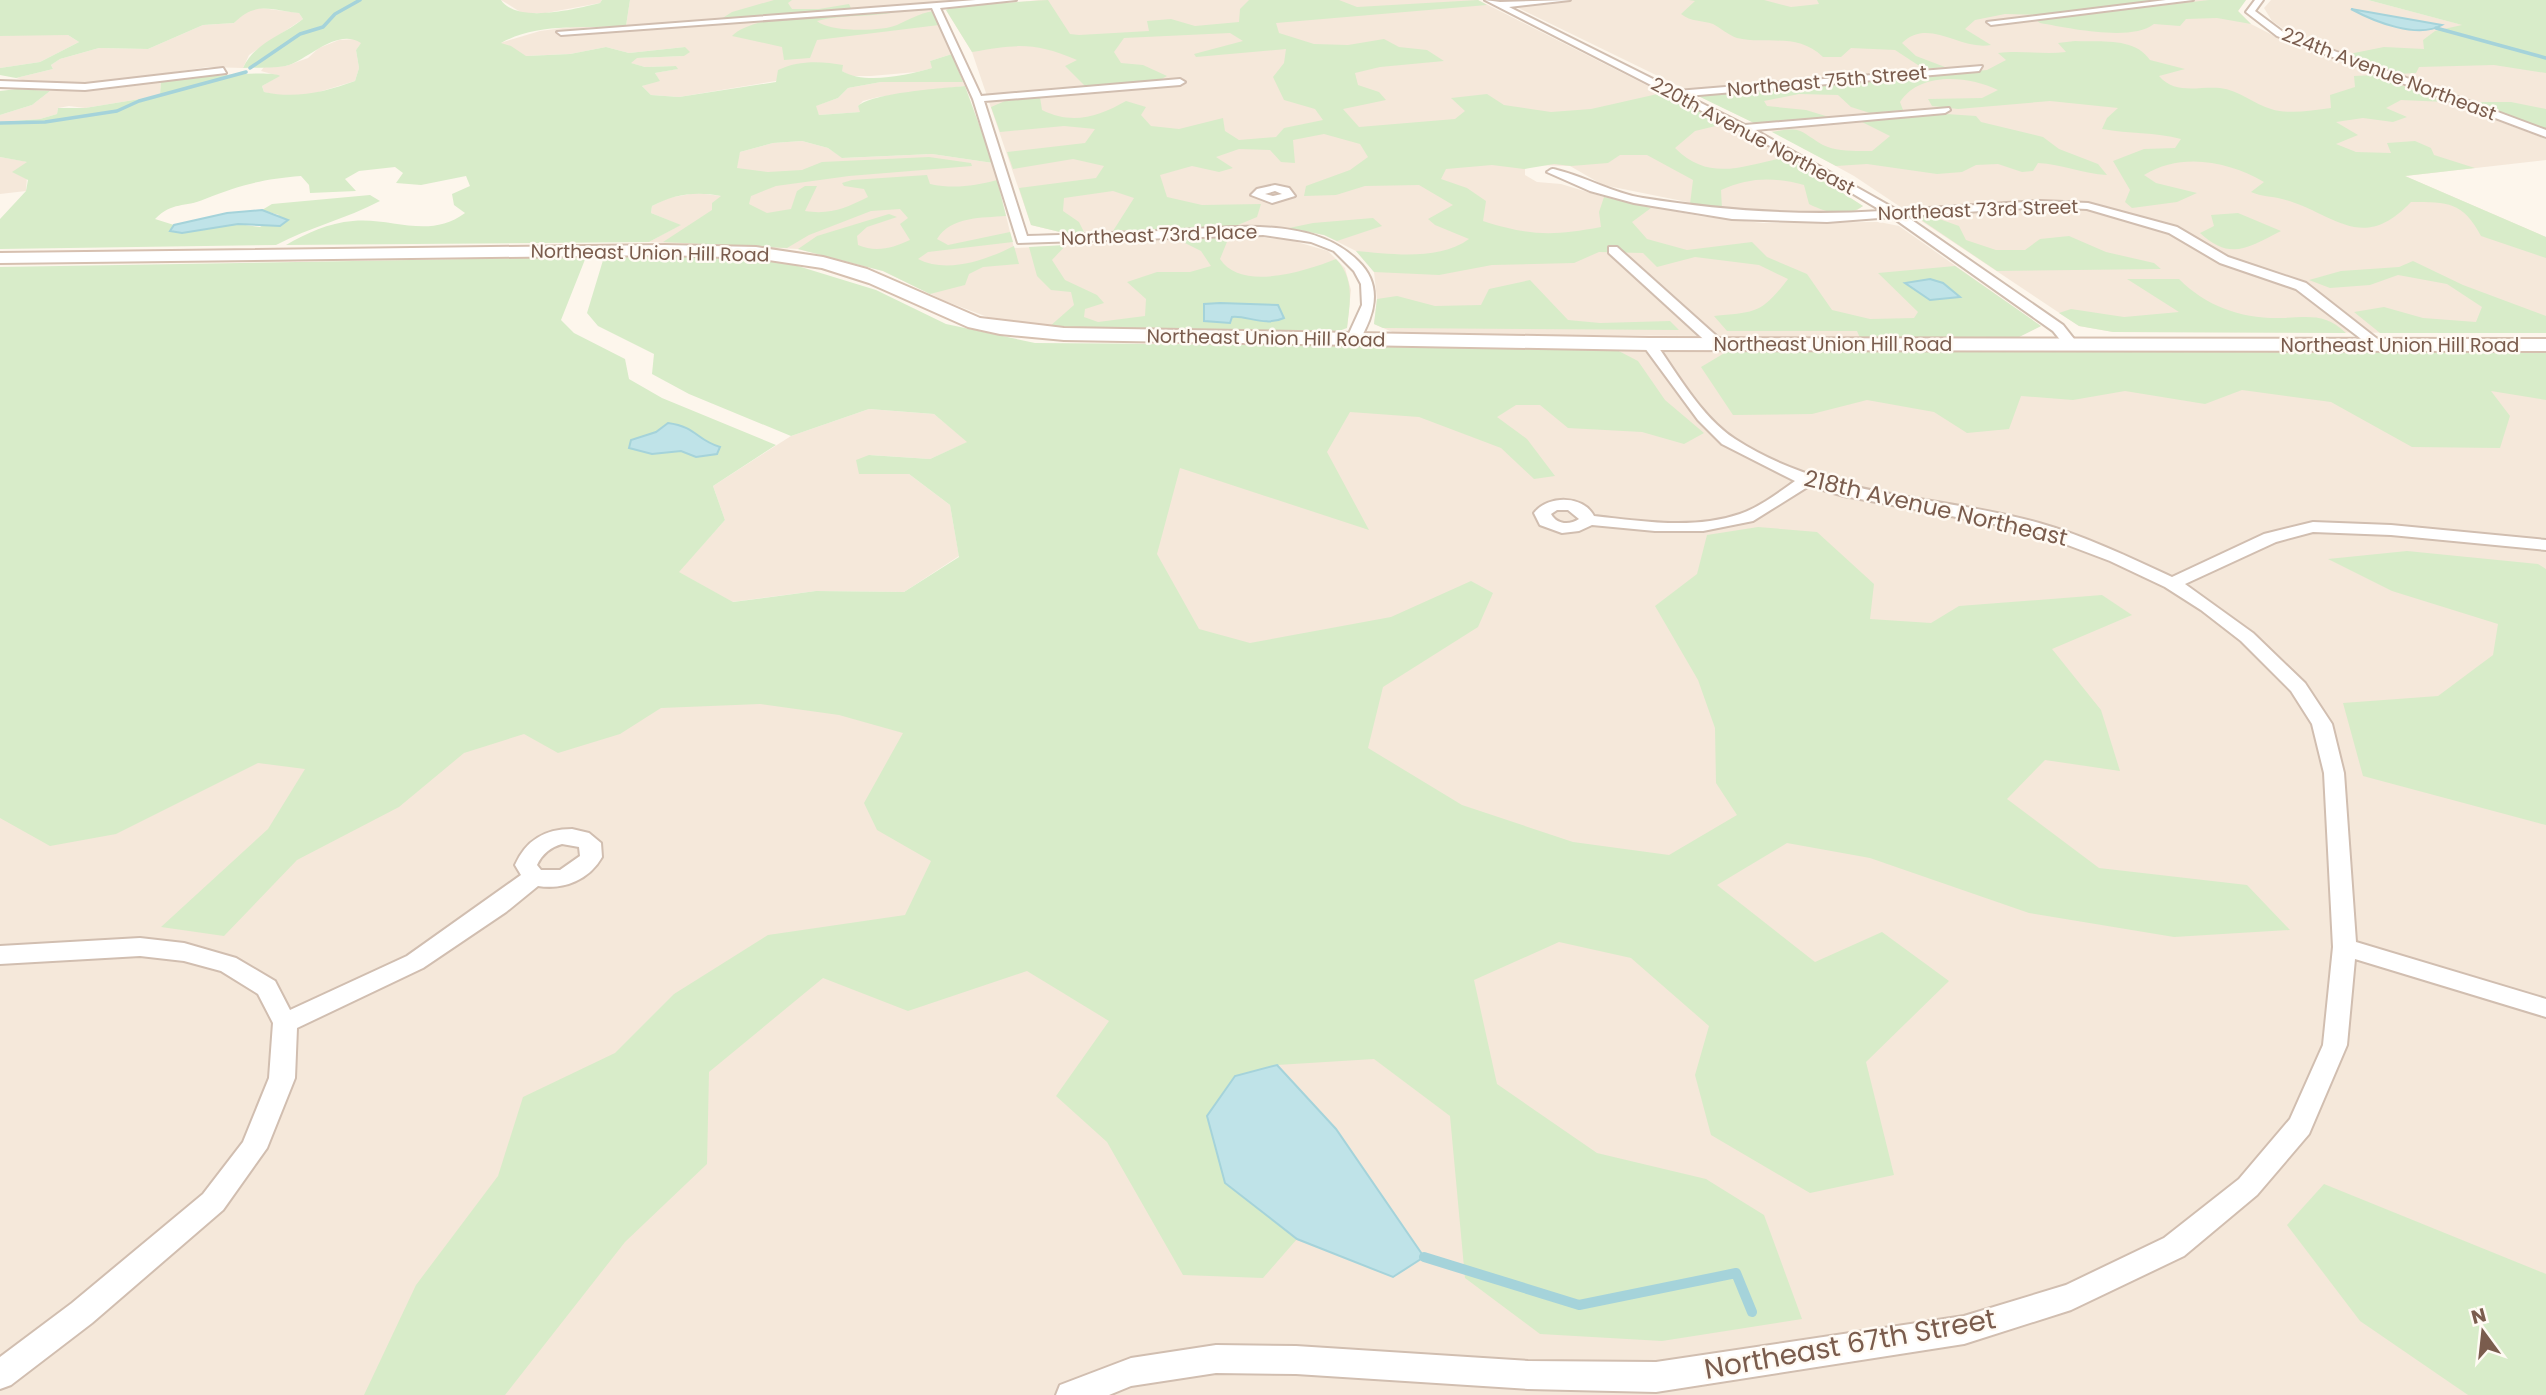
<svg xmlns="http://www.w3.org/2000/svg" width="2546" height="1395" font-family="Poppins,sans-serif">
	<rect width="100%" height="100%" fill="#fdf6ec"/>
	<g fill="#f5e8da">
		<polygon points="501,0 602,0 600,3 546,13 522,13"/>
		<polygon points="630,0 987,0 627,26 626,29 922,8 933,11 952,54 930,61 933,68 917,72 871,76 850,76 842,71 779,76 776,81 679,97 651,95 642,86 659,80 655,73 677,69 676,66 645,67 630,63 636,58 684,56 685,47 629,53 606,47 570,54 525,56 500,43 540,31 578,26 594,28 626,26"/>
		<polygon points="1039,0 1478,0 1773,149 1863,206 1853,213 1785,213 1722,209 1603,185 1570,166 1536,165 1525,169 1525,175 1537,182 1561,184 1604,197 1699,216 1763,223 1879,222 1899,226 2041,326 2017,338 1397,334 1374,324 1377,299 1374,272 1356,251 1324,235 1289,228 1233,227 1064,233 1031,225 972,52 946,10"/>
		<polygon points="1502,0 2246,0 2238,11 2251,24 2284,41 2546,139 2546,160 2405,176 2546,237 2546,333 2113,332 2079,326 1854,176 1781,136"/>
		<polygon points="2271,0 2368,0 2546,47 2546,125 2538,126 2288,32 2272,21 2264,8"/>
		<polygon points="261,8 299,13 303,19 249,55 243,68 208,67 95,84 35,84 16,78 53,69 51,65 60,59 99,48 148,49 203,25 234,23 246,10"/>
		<polygon points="26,33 68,35 79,42 40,62 0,68 0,36"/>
		<polygon points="356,39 362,42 356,50 359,68 355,81 309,95 280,96 264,92 262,86 279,76 261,71 264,67 286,66 308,58 319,48 339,40"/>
		<polygon points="161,81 160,95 152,97 85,108 69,106 58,108 57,114 40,119 0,122 0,115 32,105 50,91 100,90"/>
		<polygon points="881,82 963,82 965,86 878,97 863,101 858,106 861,112 819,115 815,106 838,98 848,88"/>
		<polygon points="802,141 828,148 843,158 932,154 993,163 1014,248 1244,236 1290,240 1328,251 1345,268 1351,290 1347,328 1068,330 990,318 945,301 883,271 798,249 649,242 680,225 651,213 652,206 668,198 696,193 722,196 740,152 773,143"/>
		<polygon points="0,157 28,162 26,191 0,194"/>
		<polygon points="1066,345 2546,351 2546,1395 0,1395 0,787 1104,615"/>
		<polygon points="869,409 934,414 968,442 930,459 870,455 859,474 909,474 950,505 959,556 904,592 816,591 732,602 678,572 725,520 713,486 791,436"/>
	</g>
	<g fill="#d8ecc9">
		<path d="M0 0H501C517 24 575 9 600 3L602 0H630L626 26C585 29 538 22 501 43L511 46 526 56 570 54 606 47 629 53 685 47 690 52 684 56 637 58 631 63 645 67 676 66 678 69 655 73 660 81 642 86 651 95 679 97 776 82 778 70C798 60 822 61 843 65L842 71C865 85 907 75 932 68L930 61 952 54 963 82H881L848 88 838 98 816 106 819 115 860 112 858 106C872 93 943 88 965 86L993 163 932 154 842 158 828 148 802 141 773 143 740 152 737 168 768 172 802 170 822 162 929 157 971 163 972 166 849 176 776 186 751 196 749 204 767 213 791 209 797 191 805 186H817L805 211C830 215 846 208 868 197L864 189 844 186 842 183 852 180 927 175 930 184C954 189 974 186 997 180L1006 216C982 218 951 216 937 239L948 245 1010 232 1013 242 928 252 918 259C947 274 986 260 1014 246L1019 264 983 267 969 274 965 285 930 294 883 271 798 249 817 236 889 214 897 217 867 227 857 236 858 245C876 253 893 248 910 240L900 224 908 218 900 209 871 211 809 235 787 248 663 242 712 210V203L721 196C696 191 674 194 652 206L651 213 681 225 649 242 286 245C307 233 328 223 353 221 392 217 429 240 465 213L454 205 452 194 470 186 466 176 421 185 396 183 403 173 395 167 359 171 345 179 356 191 310 193 309 185 301 176C263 179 240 185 205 199 184 208 173 201 155 219L174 225 170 230 182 233 238 224 260 227 279 215 262 210 272 204 370 195 380 201C346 219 310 227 276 245L0 249V219L26 191 28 180 12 172 27 162 0 157V122L40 119 57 114 58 108H85L152 97 160 94 161 81C179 79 271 69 280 76L262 86 264 92C296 99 325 92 355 81L359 68 356 50 361 43C337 28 310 58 289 65 275 69 258 67 243 68 255 42 282 36 303 19L299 13C271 11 257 0 234 23L203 25 148 49 99 48 60 59 51 65 53 69 16 78 0 75V68L40 62 79 42 68 35 0 36Z"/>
		<polygon points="774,0 792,0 788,3 792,9 819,9 849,4 852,10 721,19 732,12"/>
		<path d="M1048 0 1070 34 1079 35 1149 31 1147 21 1171 19 1195 26 1239 22 1240 9 1249 0H1339L1357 7 1478 0 1487 5 1276 23 1279 33 1314 44 1348 45 1384 39 1399 47 1427 50 1444 61 1380 67 1355 73 1358 85 1379 92 1386 100 1343 109 1359 127 1455 119 1465 111 1451 98 1487 94 1504 105 1551 112 1591 109 1662 93 1724 124 1695 131 1675 148C1710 183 1744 165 1787 157L1863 206C1846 218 1827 213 1809 204L1804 185C1774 177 1750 177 1721 190L1722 209 1690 204 1693 180 1647 155H1620L1608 163 1571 166 1554 164 1524 169 1492 165 1446 169 1441 179 1467 188 1486 201 1483 221C1530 236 1553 236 1601 227L1599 212 1604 197 1651 208 1632 222 1647 239 1687 250 1752 242 1767 257 1807 274 1832 310 1870 319 1914 318 1918 312 1878 273 1955 266 2041 326 2017 338H1860L1857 331H1727L1714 316C1756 312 1761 314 1788 279L1759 265 1695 257 1657 267 1643 253 1599 252 1574 263 1492 265 1439 275 1374 272 1356 251C1391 254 1439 261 1469 239L1435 225 1428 219 1453 205 1419 185 1365 186 1336 195 1304 196 1306 186 1350 170 1368 157 1360 144 1324 134 1293 140 1295 163 1281 162 1270 150 1239 149 1216 157 1233 168 1219 172 1192 166 1160 175 1167 197 1202 205 1261 204 1257 217 1233 227 1113 231 1134 198 1113 191 1064 198 1063 211 1079 222 1084 232 1064 233 1031 225 1019 188 1096 178 1104 166 1073 159 1013 169 1007 152 1085 143 1095 129 1064 126 1000 132 991 107 1005 101 1040 97 1042 110C1072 125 1098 117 1126 101L1146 107 1141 115 1151 126 1179 129 1223 118 1225 131 1239 140 1276 137 1284 128 1323 120 1315 109 1284 100 1273 77 1284 63 1286 49 1196 57 1194 54 1243 41 1230 33 1124 38 1114 52 1121 63 1143 65 1167 76 1156 82 1087 88 1065 66 1077 60C1034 42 1017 44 972 52L946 10 954 6Z"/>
		<path d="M1689 0H1764L1791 7 1819 4 1817 0H2174L2040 15 2005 14 1975 20 1965 29 1991 45C1960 51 1929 17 1902 43L1916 56 1945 67 1924 69 1895 50 1851 48 1841 57H1823C1797 32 1767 45 1737 38 1728 35 1721 28 1713 24 1702 20 1691 22 1681 14L1695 1Z"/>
		<path d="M2209 0H2246L2238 11 2251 24 2217 18 2186 19 2180 26 2154 24C2131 42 2069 28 2040 23L2036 20Z"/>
		<polygon points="2368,0 2546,0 2546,73 2494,65 2419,67 2416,73 2398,74 2344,55 2384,47 2424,49 2423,40 2435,31 2462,25"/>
		<path d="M906 9C877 19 846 13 817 21 829 32 881 32 897 25 910 19 918 14 933 11L939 25 817 40 810 58 784 60 782 47 732 36C755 11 869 12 906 9Z"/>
		<path d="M2075 41C2100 42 2135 37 2150 60L2185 69 2159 76C2175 95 2199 86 2220 88 2239 90 2254 104 2271 109 2290 115 2312 110 2331 108L2330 95 2355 87 2354 76 2374 75 2446 102 2401 100 2386 108 2407 117 2393 122 2363 118 2336 122 2358 135 2336 144 2356 152 2391 153 2387 143 2415 141 2431 148 2434 155 2475 168 2405 176 2546 237V258L2481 236C2463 202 2448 202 2411 202 2361 255 2333 212 2282 199 2271 196 2262 197 2251 192L2264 182C2228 161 2181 152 2144 175L2156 183 2197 193 2177 202 2132 208 2125 202 2130 190 2113 161 2144 149 2175 148 2181 139C2155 132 2129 134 2102 129L2107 118 2118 108 2050 101 1958 109 1932 106 1928 99 1982 98 1998 90C1969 76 1920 71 1900 102L1903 110 1870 113 1851 107 1838 95 1799 94 1764 101 1767 106 1806 110 1829 117 1756 124 1696 95 1987 70 2006 60 1998 53C2022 50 2043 55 2066 52L2058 43Z"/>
		<polygon points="17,89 50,91 32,105 0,115 0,91"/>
		<polygon points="2473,102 2511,102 2546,109 2546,129"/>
		<path d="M1946 114 1976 116 1981 122 2043 137 2059 149 2098 164 2107 175C2083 174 2062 164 2038 163L2033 171 2022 172 1998 164 1976 165 1962 172 1937 174 1867 164 1836 166 1772 132C1803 126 1799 131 1823 145 1837 152 1856 151 1872 151L1890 136 1858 120Z"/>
		<path d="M2238 213 2281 231C2248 248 2230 261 2200 233L2214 226 2211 215Z"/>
		<polygon points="1914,215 1928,215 1959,226 1966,240 1996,250 2025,250 2040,239 2069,236 2106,252 2154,263 2161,269 1997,271"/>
		<polygon points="1373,218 1382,226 1337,241 1324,235 1289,228 1313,223"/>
		<path d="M1229 237 1220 259C1241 292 1306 271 1336 259 1355 279 1350 302 1347 328L1331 334 1068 330 1049 327 1074 305 1071 292 1051 290 1037 276 1029 247 1066 245 1052 260 1065 280 1097 295 1104 303 1085 309 1084 317 1098 322 1145 316 1146 299 1127 282 1157 272H1190L1211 266 1201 251 1177 239Z"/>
		<polygon points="586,257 561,320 574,333 625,359 629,379 662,398 776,445 713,486 725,520 679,572 733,602 816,591 904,592 959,557 950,505 909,474 859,474 856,460 869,455 930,459 967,442 934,414 869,409 791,436 689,394 652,374 654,354 598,326 587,313 604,257 718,257 788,263 876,290 946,324 1035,343 1611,347 1638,361 1665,400 1704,433 1684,444 1642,432 1568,428 1540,405 1516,405 1497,417 1527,439 1555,476 1534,479 1501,448 1419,417 1350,412 1327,452 1369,530 1180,468 1157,554 1199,629 1250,643 1391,617 1471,581 1493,593 1478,627 1383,687 1368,748 1462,805 1573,842 1669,855 1737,815 1716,783 1715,728 1698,680 1655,606 1697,574 1707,535 1758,527 1817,532 1874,584 1870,619 1931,623 1959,606 2102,595 2132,615 2052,649 2101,710 2120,771 2045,760 2007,799 2099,868 2247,885 2290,930 2174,937 2029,913 1870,858 1787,843 1717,885 1815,962 1882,932 1949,981 1866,1062 1894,1175 1810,1193 1711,1135 1695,1075 1709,1026 1631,958 1559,942 1474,980 1497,1084 1597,1153 1706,1179 1764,1215 1802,1319 1662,1341 1540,1334 1465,1278 1450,1116 1374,1059 1277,1065 1225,1183 1297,1239 1263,1278 1183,1275 1107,1142 1056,1096 1109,1021 1027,971 908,1011 823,978 709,1072 707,1164 625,1242 505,1395 364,1395 416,1285 498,1176 523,1097 615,1053 674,994 768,935 905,915 931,861 877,830 864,803 903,733 839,715 760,704 661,708 620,734 558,753 524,734 464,753 399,807 297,860 224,936 161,927 268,829 305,769 258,763 116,834 50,846 0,818 0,267"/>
		<polygon points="2413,261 2463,285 2546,316 2546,333 2380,333 2354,312 2384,307 2423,318 2476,322 2482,307 2447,284 2398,275 2370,285 2330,288 2309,280 2341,271 2399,267"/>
		<path d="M2127 279H2179C2207 307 2242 319 2282 318 2309 317 2325 313 2346 333L2113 332 2079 326 2059 313 2071 309 2124 317 2179 312Z"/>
		<polygon points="1530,280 1568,320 1600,323 1670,321 1679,330 1383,328 1374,324 1377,299 1397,296 1435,306 1481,305 1489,289"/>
		<polygon points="1733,348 2546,351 2546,400 2491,391 2510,416 2500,448 2412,447 2331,402 2242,390 2205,404 2125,391 2073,400 2021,396 2009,429 1967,433 1934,412 1867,400 1812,414 1733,415 1701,367"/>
		<polygon points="2407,551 2538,564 2546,569 2546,825 2363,776 2343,703 2438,696 2493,655 2498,624 2392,591 2328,559"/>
		<polygon points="2324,1184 2546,1274 2546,1395 2468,1395 2360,1321 2287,1225"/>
	</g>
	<g fill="#bfe3e8" stroke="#a5d3da" stroke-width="2">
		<path d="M2351 9 2442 25C2418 39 2375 22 2351 9Z"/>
		<polygon points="262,210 288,220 280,226 238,224 182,233 170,231 174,225 227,213"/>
		<polygon points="1930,279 1943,283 1960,297 1930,300 1905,283"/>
		<path d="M1220 303 1278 305 1284 318C1265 327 1246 315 1232 317L1230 323 1204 321V304Z"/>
		<path d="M668 423C697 427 696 440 720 447L717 454 696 457 681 451 652 454 629 448 631 440 656 432Z"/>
		<polygon points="1277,1065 1336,1129 1424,1257 1393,1277 1297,1239 1225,1183 1207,1116 1235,1076"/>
	</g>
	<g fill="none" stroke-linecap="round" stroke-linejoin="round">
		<g stroke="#a5d3da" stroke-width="3.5">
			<polyline points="2436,28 2546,58"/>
			<polyline points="250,68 300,34 323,27 335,14 360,0"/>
			<polyline points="0,123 45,122 117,111 139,101 246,72"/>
		</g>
		<polyline stroke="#a5d3da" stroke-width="10" points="1424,1257 1579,1305 1736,1273 1752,1312"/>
		<g stroke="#d1beb0" stroke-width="4">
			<g id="street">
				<path d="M976 0H1016L940 8 981 96 1180 79 1185 82 1180 85 984 101 1027 236C1071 235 1115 233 1160 231 1223 229 1310 213 1358 261 1384 286 1374 316 1358 343L1346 340 1362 305 1361 284 1354 271 1334 251 1311 242 1263 235 1018 243 973 99 932 8 561 35 557 32Z"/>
				<path d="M1485 0 1500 2 1570 0 1509 7 1677 91 1982 66 1979 71 1687 96 1745 125 1949 108 1950 110 1945 113 1755 130 1897 210 2040 201 2088 203 2177 227 2228 257 2306 283 2385 345 2373 348 2296 289 2220 263 2169 233 2087 209 2040 207 1906 216 2063 325 2078 344 2071 348 2066 347 2053 331 1892 217 1827 222 1732 219 1634 203 1590 191 1547 172C1552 169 1551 168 1557 170 1586 177 1612 193 1643 198 1723 211 1801 216 1882 211L1788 155Z"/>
				<polygon points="2166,0 2193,0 1991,25 1987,22"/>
				<polygon points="2255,0 2263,0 2255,11 2283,32 2546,130 2546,137 2277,36 2246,12"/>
				<polygon points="223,68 226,73 85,90 0,87 0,81 85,84"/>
				<path d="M1275 185 1289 188 1295 196 1272 203 1251 195 1257 189ZM1275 191 1282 194 1273 196 1265 194Z"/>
				<polygon points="1609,247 1617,247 1722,341 1722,347 1712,347 1609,253"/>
				<path d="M1649 340 1654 341C1677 373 1701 417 1735 439 1827 499 1937 494 2039 523 2085 536 2129 557 2172 577L2264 534 2313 522 2391 525 2546 540V550L2391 535 2313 532 2276 542 2185 584 2253 633 2305 683 2332 724 2344 773 2356 942 2546 999V1017L2355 959 2347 1045 2309 1134 2257 1195 2184 1256 2071 1310 1964 1344 1656 1392 1528 1389 1296 1374 1216 1373 1131 1386 1109 1395H1056L1060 1385 1131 1358 1216 1345 1296 1346 1528 1361 1656 1362 1964 1316 2066 1285 2164 1238 2239 1179 2290 1119 2323 1045 2333 947 2324 773 2312 724 2291 691 2241 641 2201 610 2165 587 2110 561 2031 531 1844 496 1809 486 1753 521 1703 531H1655L1592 525 1579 531 1562 533 1540 525 1534 513C1548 495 1583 495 1594 516 1641 521 1694 530 1740 514 1760 507 1778 493 1795 481L1722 444 1698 420 1642 344ZM1557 510H1568L1579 519C1570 525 1557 525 1551 514Z"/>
				<path d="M572 829 589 833 601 843 602 857C589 880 564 890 538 886L506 912 423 968 297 1028 295 1078 267 1148 223 1210 92 1323 11 1385 0 1389V1357L72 1303 203 1194 243 1142 269 1078 273 1023 258 994 221 971 184 961 140 956 0 964V946L140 938 184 943 236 958 275 981 290 1010 407 956 521 875 515 865C526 840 545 829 572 829ZM562 844 579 847 580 856 560 870H541L537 865C542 854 551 847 562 844Z"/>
			</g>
		</g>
		<g stroke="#d6c0b0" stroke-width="4">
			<polygon id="secondary" points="665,245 756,247 823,257 867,269 980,318 1064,328 1649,338 2546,339 2546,351 1649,350 1064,340 1000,334 968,327 869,283 822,268 756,258 665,255 0,263 0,253"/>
		</g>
		<use href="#street" fill="#fff" fill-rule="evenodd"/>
		<use href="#secondary" fill="#fff" fill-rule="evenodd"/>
	</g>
	<g text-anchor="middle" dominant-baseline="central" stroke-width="5" stroke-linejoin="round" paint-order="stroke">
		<g font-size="19" fill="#7a5c4d" stroke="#fffaf3">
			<text transform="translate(2389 74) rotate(21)">224th Avenue Northeast</text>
			<text transform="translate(1827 81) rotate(-5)">Northeast 75th Street</text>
			<text transform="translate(1753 136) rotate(28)">220th Avenue Northeast</text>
			<text transform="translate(1978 210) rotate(-2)">Northeast 73rd Street</text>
			<text transform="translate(1159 235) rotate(-2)">Northeast 73rd Place</text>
			<text transform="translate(650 253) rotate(1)">Northeast Union Hill Road</text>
			<text transform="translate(1266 338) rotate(1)">Northeast Union Hill Road</text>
			<text x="1833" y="344">Northeast Union Hill Road</text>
			<text x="2400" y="345">Northeast Union Hill Road</text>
		</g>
		<g font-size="23" fill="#7a5c4d" stroke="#fffaf3">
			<text transform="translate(1936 508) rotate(13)">218th Avenue Northeast</text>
		</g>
		<g font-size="28" fill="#7a5c4d" stroke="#fffaf3">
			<text transform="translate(1850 1344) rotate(-10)">Northeast 67th Street</text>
		</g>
	</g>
	<g transform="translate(2483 1332) rotate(345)" stroke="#fffaf3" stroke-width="5" paint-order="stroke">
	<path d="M0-5L12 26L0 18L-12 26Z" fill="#7a5c4d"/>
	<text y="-10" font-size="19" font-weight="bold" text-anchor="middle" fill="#7a5c4d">N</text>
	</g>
</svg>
